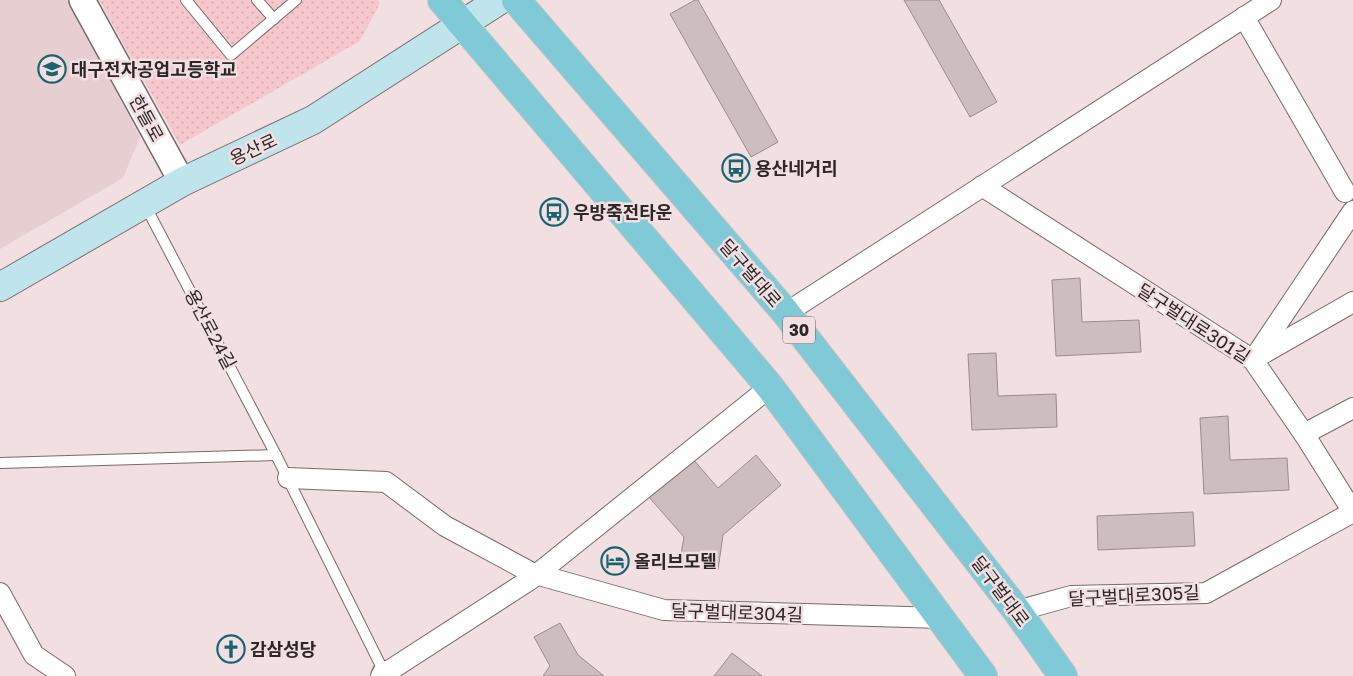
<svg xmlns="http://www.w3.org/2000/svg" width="1353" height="676" font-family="'Golos Text','Noto Sans KR',sans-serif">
	<defs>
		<pattern id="park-dots" width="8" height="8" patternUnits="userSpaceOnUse" patternTransform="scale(1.25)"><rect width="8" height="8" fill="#f6c8ce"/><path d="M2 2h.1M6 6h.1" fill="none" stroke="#d3acb1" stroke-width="1.8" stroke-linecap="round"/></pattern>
	</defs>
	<rect width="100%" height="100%" fill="#f1dfe1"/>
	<polygon fill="#e7ced1" points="0,0 67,0 140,137 123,178 0,249"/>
	<polygon fill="url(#park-dots)" points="99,0 378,0 380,3 360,41 180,145"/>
	<g fill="#cebdbf" stroke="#9c8b8d">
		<polygon points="695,0 698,0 778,142 751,157 670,14"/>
		<polygon points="904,0 939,0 997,102 970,117"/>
		<polygon points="1080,278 1082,322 1139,320 1141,352 1056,356 1052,280"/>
		<polygon points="996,353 998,396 1056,394 1057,427 972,430 968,354"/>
		<polygon points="1228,416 1230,460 1287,458 1289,490 1204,494 1200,418"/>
		<polygon points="756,455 781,485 723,535 718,570 679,565 684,537 648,496 692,458 718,488"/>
		<polygon points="1193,512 1195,546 1098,550 1097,516"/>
		<polygon points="560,623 578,655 604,676 543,676 550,666 534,637"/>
		<polygon points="732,653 762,676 714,676"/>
	</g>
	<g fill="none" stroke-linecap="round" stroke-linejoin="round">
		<g stroke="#796a6c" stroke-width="12">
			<g id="service">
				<polyline points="186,0 231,55 296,0"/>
				<polyline points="257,0 274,19"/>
				<polyline points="145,205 276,455 385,674"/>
				<polyline points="0,463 276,455"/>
			</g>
		</g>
		<g stroke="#796a6c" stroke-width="22">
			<g id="minor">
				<polyline points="1244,17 1345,192"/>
				<polyline points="982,186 1253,360 1304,434 1353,512"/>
				<polyline points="786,313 1271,0"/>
				<polyline points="1257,357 1353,302"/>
				<polyline points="1253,360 1353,211"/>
				<polyline points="1304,434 1353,408"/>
				<polyline points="288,478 386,482 445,526 532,573 664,610 942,618"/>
				<polyline points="0,593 34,655 65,676"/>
				<polyline points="1017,611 1071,596 1206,593 1353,512"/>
				<polyline points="381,676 531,579 770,387"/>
			</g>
		</g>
		<g stroke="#796a6c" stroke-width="28">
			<g id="tertiary">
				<polyline points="82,0 182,182"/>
				<polyline points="385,674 388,676"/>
			</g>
		</g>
		<g stroke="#796a6c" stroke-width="30">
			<polyline id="secondary" points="0,287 182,182 313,120 500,0"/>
		</g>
		<g stroke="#c4c3c3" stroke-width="30">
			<g id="primary">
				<polyline points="442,0 770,387 983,676"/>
				<polyline points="516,0 786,313 1017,611 1063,676"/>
			</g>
		</g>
		<use href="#service" stroke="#fff" stroke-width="10"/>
		<use href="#minor" stroke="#fff" stroke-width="20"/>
		<use href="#tertiary" stroke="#fff" stroke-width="25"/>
		<use href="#secondary" stroke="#c0e4eb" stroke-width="28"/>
		<use href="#primary" stroke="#80c9d7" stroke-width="28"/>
	</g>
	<defs>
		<g id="school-ring" transform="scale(1.4375)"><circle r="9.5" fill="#f1dfe1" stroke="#196270" stroke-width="1.5"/><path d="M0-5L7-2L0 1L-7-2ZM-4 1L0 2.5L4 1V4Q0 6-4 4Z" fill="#196270"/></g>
		<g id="bus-ring" transform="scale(1.4375)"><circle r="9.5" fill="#f1dfe1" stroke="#196270" stroke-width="1.5"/><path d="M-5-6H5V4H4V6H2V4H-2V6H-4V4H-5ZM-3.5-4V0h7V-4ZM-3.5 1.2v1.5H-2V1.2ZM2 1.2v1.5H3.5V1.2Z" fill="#196270"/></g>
		<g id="hotel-ring" transform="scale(1.4375)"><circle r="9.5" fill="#f1dfe1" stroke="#196270" stroke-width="1.5"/><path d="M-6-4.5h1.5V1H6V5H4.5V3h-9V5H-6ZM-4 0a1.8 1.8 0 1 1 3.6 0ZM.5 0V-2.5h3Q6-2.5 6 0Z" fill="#196270"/></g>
		<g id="church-ring" transform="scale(1.4375)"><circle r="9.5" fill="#f1dfe1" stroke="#196270" stroke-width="1.5"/><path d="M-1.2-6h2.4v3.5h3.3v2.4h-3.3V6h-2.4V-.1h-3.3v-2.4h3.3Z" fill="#196270"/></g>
	</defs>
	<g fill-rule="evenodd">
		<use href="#school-ring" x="52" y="69"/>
		<use href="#bus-ring" x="736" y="168"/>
		<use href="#bus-ring" x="554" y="212"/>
		<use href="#hotel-ring" x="615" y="561"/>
		<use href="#church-ring" x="231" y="649"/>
	</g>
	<g text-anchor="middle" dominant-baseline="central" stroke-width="5" stroke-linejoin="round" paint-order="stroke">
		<rect fill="#f1dfe1" stroke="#685e5f" stroke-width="1" x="783" y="316.5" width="32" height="27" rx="4"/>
		<g font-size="16" font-weight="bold" fill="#2d2727">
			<text x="799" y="330">30</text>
		</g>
		<g font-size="18" font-weight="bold" fill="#2d2727" stroke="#f1dfe1" text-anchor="start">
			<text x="71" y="69">대구전자공업고등학교</text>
			<text x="755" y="168">용산네거리</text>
			<text x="573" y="212">우방죽전타운</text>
			<text x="634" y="561">올리브모텔</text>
			<text x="250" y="649">감삼성당</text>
		</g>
		<g font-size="18" fill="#2d2727" stroke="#f1dfe1">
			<text transform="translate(147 118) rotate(61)">한들로</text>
			<text transform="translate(253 149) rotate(-25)">용산로</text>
			<text transform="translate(751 273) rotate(49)">달구벌대로</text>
			<text transform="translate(1194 323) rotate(33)">달구벌대로301길</text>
			<text transform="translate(211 329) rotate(62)">용산로24길</text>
			<text transform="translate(1001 591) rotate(53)">달구벌대로</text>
			<text transform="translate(1134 595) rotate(-3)">달구벌대로305길</text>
			<text transform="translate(737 612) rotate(2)">달구벌대로304길</text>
		</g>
	</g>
</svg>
